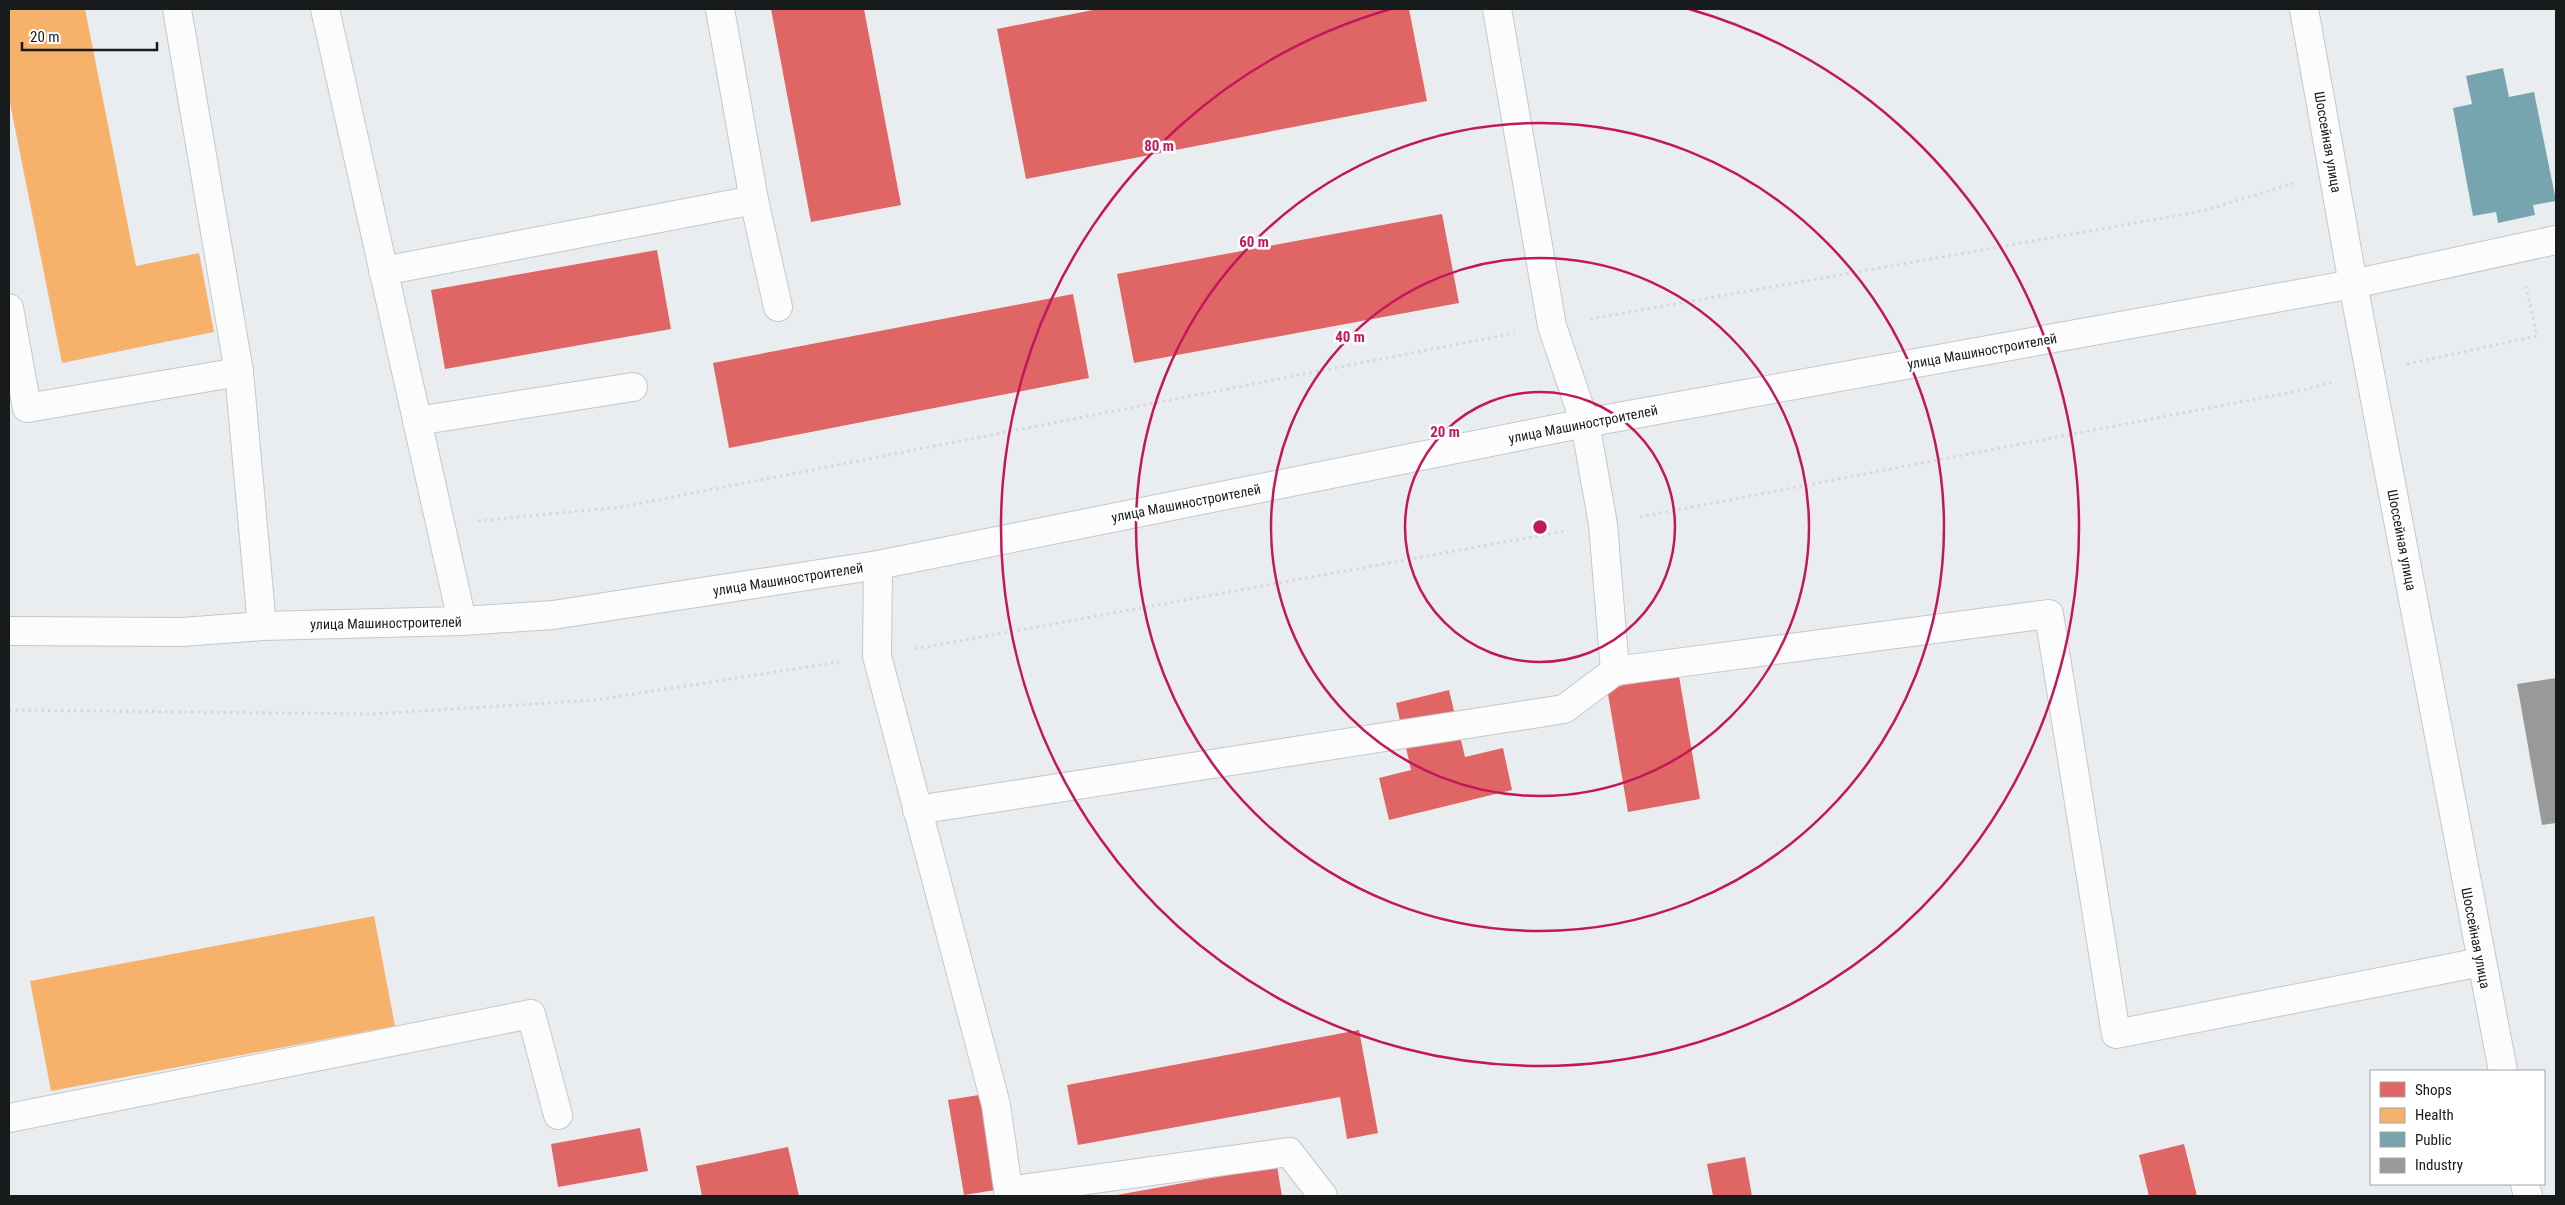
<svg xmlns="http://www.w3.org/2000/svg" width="2565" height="1205" font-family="'Roboto Condensed',sans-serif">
	<rect width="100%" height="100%" fill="#eaedef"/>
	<g fill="#e06666">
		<polygon points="771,9 864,9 901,205 811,222"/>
		<polygon points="1098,9 1409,9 1427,101 1026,179 997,29"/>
		<polygon points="1442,214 1459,303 1134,363 1117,274"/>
		<polygon points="657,250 671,329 445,369 431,290"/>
		<polygon points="1073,294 1089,378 729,448 713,363"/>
		<polygon points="1679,676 1700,799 1628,812 1607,688"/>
		<polygon points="1449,690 1465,757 1503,748 1512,790 1389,820 1379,778 1411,770 1396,703"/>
		<polygon points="1359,1030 1378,1133 1347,1139 1340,1097 1078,1145 1067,1085"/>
		<polygon points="985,1094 1002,1189 964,1195 948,1100"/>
		<polygon points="640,1128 648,1171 558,1187 551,1144"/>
		<polygon points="2184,1144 2197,1196 2149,1196 2139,1155"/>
		<polygon points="788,1147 799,1196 702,1196 696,1166"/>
		<polygon points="1745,1157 1752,1196 1713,1196 1707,1164"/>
		<polygon points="1277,1166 1282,1196 1117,1196 1117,1195"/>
	</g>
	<g fill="#f6b26b">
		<polygon points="9,9 85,9 136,266 199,253 214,332 62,363 9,98"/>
		<polygon points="374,916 395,1026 51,1091 30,981"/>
	</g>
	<polygon fill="#76a5af" points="2503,68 2509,97 2534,92 2556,201 2533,205 2535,215 2498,223 2496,212 2473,216 2453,108 2472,104 2466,76"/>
	<polygon fill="#999" points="2556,678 2556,823 2542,825 2517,684"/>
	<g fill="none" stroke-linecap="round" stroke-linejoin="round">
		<g stroke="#c5c7c9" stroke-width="30">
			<g id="minor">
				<polyline points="177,9 239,372 262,626"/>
				<polyline points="325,9 462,621"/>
				<polyline points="754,200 778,307"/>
				<polyline points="383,271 754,200 720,9"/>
				<polyline points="9,308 27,408 239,372"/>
				<polyline points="417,421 633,387"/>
				<polyline points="878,565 877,656 996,1105 1009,1196"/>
				<polyline points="9,631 182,632 262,626 462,621 553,615 878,565 1585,423 2353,284 2556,240"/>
				<polyline points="1615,671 2049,614 2116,1034 2481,962"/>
				<polyline points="917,810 1564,709 1615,671 1603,524 1585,423 1552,326 1497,9"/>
				<polyline points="9,1118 531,1014 558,1115"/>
				<polyline points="1008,1191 1289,1152 1323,1196"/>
			</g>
		</g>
		<g stroke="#c5c7c9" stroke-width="30">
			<g id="major">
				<polyline points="2304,9 2353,284 2503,1071"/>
				<polyline points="2525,1184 2528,1196"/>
			</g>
		</g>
		<g stroke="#d6d7d7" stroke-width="3" stroke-dasharray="2.5 4" stroke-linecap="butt">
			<polyline points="1590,319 2203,211 2297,182"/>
			<polyline points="2407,364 2537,336 2526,286"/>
			<polyline points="1640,517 2303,390 2333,382"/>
			<polyline points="478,521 621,507 1515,333"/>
			<polyline points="915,649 1565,531"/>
			<polyline points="9,710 373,714 596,700 839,662"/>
		</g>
		<use href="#minor" stroke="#fcfcfd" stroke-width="28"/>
		<use href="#major" stroke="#fcfcfd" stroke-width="28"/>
	</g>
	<g fill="none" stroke="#c2185b" stroke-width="2.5">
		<circle cx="1540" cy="527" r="135"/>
		<circle cx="1540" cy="527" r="269"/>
		<circle cx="1540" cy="527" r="404"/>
		<path d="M1689 9A539 539 0 1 1 1391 9"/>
	</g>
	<g text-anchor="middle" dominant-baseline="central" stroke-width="5" stroke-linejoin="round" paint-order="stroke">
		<g font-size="14" fill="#181b1c" stroke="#fff">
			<text transform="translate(2328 142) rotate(80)">Шоссейная улица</text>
			<text transform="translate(1982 351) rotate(-10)">улица Машиностроителей</text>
			<text transform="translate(1583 424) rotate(-11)">улица Машиностроителей</text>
			<text transform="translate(1186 503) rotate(-11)">улица Машиностроителей</text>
			<text transform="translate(2402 540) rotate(79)">Шоссейная улица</text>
			<text transform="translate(788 579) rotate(-9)">улица Машиностроителей</text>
			<text transform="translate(386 623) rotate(-1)">улица Машиностроителей</text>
			<text transform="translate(2476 938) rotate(79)">Шоссейная улица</text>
		</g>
	</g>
	<circle cx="1540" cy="527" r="8" fill="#c2185b" stroke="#fff" stroke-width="2.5"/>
	<g font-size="15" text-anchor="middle" font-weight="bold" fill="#c2185b" stroke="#fff" stroke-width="5" stroke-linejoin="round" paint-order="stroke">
		<text x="1159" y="151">80 m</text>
		<text x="1254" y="247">60 m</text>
		<text x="1350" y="342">40 m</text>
		<text x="1445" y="437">20 m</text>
	</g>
	<rect width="2565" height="1205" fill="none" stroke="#181b1c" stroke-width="20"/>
	<rect x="2370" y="1070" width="175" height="115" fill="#ffffff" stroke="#a3a4a4"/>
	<rect x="2380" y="1082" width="25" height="15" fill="#e06666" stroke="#a3a4a4"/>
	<text x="2415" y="1095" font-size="15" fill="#181b1c">Shops</text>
	<rect x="2380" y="1108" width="25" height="15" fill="#f6b26b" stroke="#a3a4a4"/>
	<text x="2415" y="1120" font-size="15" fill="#181b1c">Health</text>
	<rect x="2380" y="1132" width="25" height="15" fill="#76a5af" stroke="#a3a4a4"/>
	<text x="2415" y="1145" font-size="15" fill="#181b1c">Public</text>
	<rect x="2380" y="1158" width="25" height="15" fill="#999999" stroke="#a3a4a4"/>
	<text x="2415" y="1170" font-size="15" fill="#181b1c">Industry</text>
	<path d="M22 42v8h135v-8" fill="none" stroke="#181b1c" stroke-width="2.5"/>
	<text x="30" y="42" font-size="15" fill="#181b1c" stroke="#ffffff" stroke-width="4" paint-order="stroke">20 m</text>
</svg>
